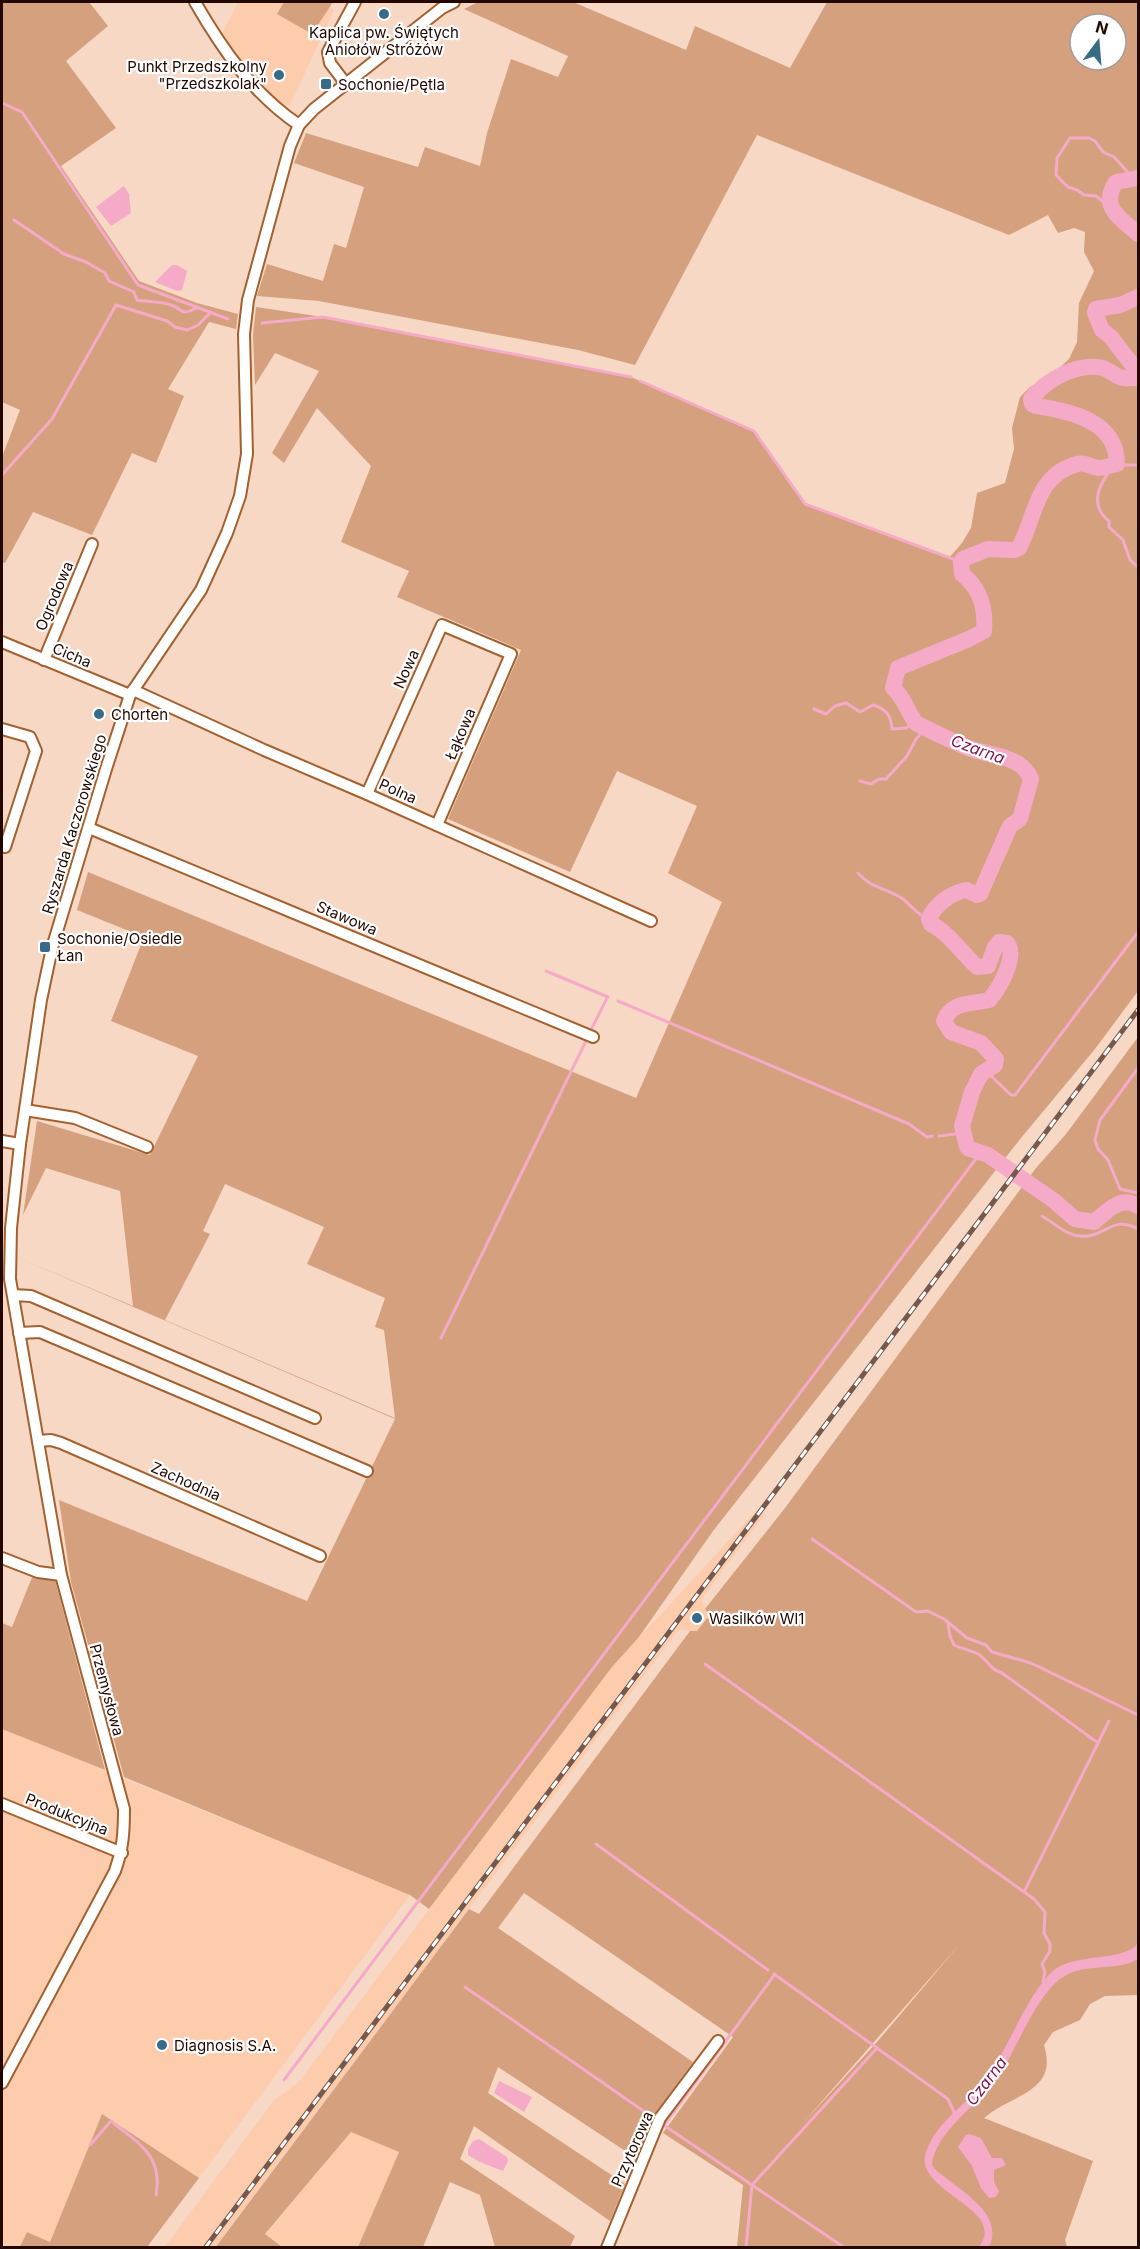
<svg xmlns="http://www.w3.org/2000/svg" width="1140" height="2249" font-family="Inter,sans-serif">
	<rect width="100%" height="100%" fill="#f6d8c5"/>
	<g fill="#fdccac">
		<polygon points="238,2 320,2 334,10 290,105 282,105 227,45 221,35"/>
		<polygon points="758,1509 765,1514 701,1600 709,1616 697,1632 679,1629 215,2247 164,2248 274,2100 298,2083 612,1667"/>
		<polygon points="2,1729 410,1895 199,2178 102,2114 50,2242 27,2232 20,2248 2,2247"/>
		<polygon points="351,2132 399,2152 358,2247 282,2247 265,2235"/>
	</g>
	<g fill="#d5a07e" fill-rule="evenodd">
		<polygon points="2,2 89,2 108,26 66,61 116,128 61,166 139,281 197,303 238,314 236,329 209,322 168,389 184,396 156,463 132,453 92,535 33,512 5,563 2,562 2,457 20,410 2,402"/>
		<polygon points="284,2 333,2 312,34 277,14"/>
		<path d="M478 2H573L686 50 695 26 790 68 827 2H1138V991L1095 1049 1021 1138 713 1531 639 1637 612 1667 429 1909 410 1895 124 1777 71 1582 59 1500 307 1601 395 1419 19 1258 133 1306 120 1191 46 1168 23 1215 37 1121 150 1155 198 1056 111 1021 144 937 77 910 88 872 636 1098 722 902 668 873 697 806 617 771 570 872 448 819 521 650 397 597 409 571 341 542 371 466 317 408 284 463 272 453 319 371 275 353 255 385 253 335 256 307 323 317 631 377 754 431 805 504 949 558 962 543 971 528 977 493 1005 483 1014 449 1012 428 1020 397 1030 387 1052 375 1069 359 1077 342 1079 303 1094 271 1084 252 1085 232 1074 228 1058 233 1048 215 1009 235 757 135 635 365 578 350 319 301 257 296 267 264 323 281 334 244 346 248 364 187 294 163 306 133 418 167 425 147 480 166 487 133 511 59 558 77 568 56 464 9ZM1080 24H1116V60H1080ZM225 1184 324 1227 307 1264 385 1298 375 1327 384 1330 395 1418 165 1320 210 1234 203 1231Z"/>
		<path d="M1138 1037V1995L1105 1996 1090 2004 1080 2020 1053 2032 1044 2045C1059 2093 1011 2094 984 2118L1093 2161 1065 2240 1067 2247H737L743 2185 663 2133 733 2037 524 1893 498 1928 693 2062 656 2112 636 2158 498 2067 488 2093 625 2184 610 2221 474 2126 460 2159 575 2236 570 2247H495L480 2195 450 2182 423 2247H358L399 2152 351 2132 265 2234 282 2247 215 2248 469 1909 479 1914 690 1631H697L709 1616 705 1609 785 1508 1036 1168 1066 1134ZM960 1944 877 2042 802 2124Z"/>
		<polygon points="33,1575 55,1580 105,1770 2,1729 2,1623 12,1627"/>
		<polygon points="102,2114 199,2178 147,2247 20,2247 27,2232 50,2242"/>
	</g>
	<g fill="#f5aac7">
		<polygon points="124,186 129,194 131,213 111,226 96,207"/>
		<polygon points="172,265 177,265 187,271 182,290 177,291 155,282"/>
		<path d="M1138 1943V1959C1116 1972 1086 1962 1063 1977 1035 1995 1016 2053 995 2081 977 2106 935 2132 932 2165L934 2168C955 2189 1006 2211 989 2247H979C1009 2208 912 2192 926 2152 937 2120 967 2105 987 2079 1007 2051 1031 1985 1057 1968 1080 1953 1124 1962 1138 1943Z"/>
		<polygon points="499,2081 532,2097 524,2112 494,2093"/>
		<polygon points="969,2134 981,2138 992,2158 1002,2158 1006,2165 994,2170 994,2182 999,2191 996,2197 989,2198 981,2188 972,2166 958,2147 965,2136"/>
		<polygon points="479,2139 507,2157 508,2161 503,2171 480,2162 468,2155 468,2149 473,2141"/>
	</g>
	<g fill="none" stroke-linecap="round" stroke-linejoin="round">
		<g stroke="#f5aac7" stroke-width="3">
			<polyline points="2,103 22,112 138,285 228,319"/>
			<polyline points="1111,208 1096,196 1084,195 1077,190 1068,187 1056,175 1057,158 1070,138 1089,138 1095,141 1103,152 1114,157 1134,179"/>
			<path d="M14 220 64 254 86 262 105 273 109 281 134 292 137 300C147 302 162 301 171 305 185 310 179 316 197 308"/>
			<polyline points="262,323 323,317 631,377"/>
			<polyline points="640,381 754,431 805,504 961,562"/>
			<polyline points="1114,465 1138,465"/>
			<path d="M1102 468 1107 475C1096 490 1092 508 1109 521V527L1123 540 1130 560 1138 567"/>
			<polyline points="2,475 52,419 116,305 167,321 175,327 187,330 198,325 211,312"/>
			<path d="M814 709 826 714 835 706 846 703 860 712 873 705C886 709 891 715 892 729L906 728 916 721"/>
			<polyline points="860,781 871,784 879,779 886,779 907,756 916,739 926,728"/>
			<path d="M858 873C872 889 887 888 903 899 913 907 917 915 929 919"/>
			<polyline points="546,971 608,997"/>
			<polyline points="618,1001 909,1124 927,1137 932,1136"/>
			<polyline points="592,1028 607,998"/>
			<polyline points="1138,1068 1100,1120 1095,1140 1098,1149 1108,1160 1120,1189 1138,1193"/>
			<polyline points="986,1071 1011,1095 1015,1095 1138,932"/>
			<polyline points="939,1136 963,1133"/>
			<path d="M1042 1216C1054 1223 1066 1235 1080 1236 1104 1239 1112 1214 1138 1229"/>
			<polyline points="441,1338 586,1041"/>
			<polyline points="812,1539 916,1612 928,1611 944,1619 967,1638 986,1645 992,1652 1031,1663 1138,1715"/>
			<path d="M948 1624 950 1636 954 1645C962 1649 971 1650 978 1654 988 1660 990 1670 1002 1673L1098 1743 1024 1892"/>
			<polyline points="705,1664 1034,1899 1045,1912 1044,1933 1050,1944 1050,1951 1042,1964 1045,1972 1043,1981 1044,1984"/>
			<polyline points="1098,1743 1109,1721"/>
			<polyline points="596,1844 768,1970"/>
			<polyline points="774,1974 948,2099 955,2114"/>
			<polyline points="465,1987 655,2119"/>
			<polyline points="284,2080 981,1152"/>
			<polyline points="662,2124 845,2248"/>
			<polyline points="664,2125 775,1974"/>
			<path d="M90 2145 111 2121C139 2144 163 2155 156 2195"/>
			<polyline points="746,2248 752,2185 877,2048"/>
		</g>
		<g stroke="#f5aac7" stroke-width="16">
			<path d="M1138 178 1116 182C1099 208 1121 218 1138 234"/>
			<polyline points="1138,297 1120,305 1096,309 1095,313 1102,330 1111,337 1138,372"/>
			<path d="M1138 378C1133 378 1124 379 1120 377 1114 375 1109 370 1103 368 1077 362 1046 380 1031 399L1032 404 1036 406C1069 411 1117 420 1117 464 1113 465 1103 468 1099 468 1091 468 1086 461 1077 464 1035 476 1036 516 1019 548L1014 550 988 549 963 559 961 562 962 574C980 588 986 608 984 631L969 639 898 668 893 688C905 698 907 712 916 723 920 726 963 746 971 749 991 756 1021 755 1031 779L1020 819 1010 826 980 894 977 895 966 890C951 893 935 904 929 919L931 924C949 933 962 953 977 967L988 966 995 947 999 942 1007 943C1018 956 999 989 989 1000 973 1004 951 1001 944 1021L951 1032 981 1043 996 1059 995 1065 981 1074 972 1092 962 1126 967 1147 970 1149 988 1155 1053 1200 1075 1219 1094 1222C1108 1211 1120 1195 1138 1206"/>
		</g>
		<g stroke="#a36130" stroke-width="14">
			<g id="street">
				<path d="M195 2C222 49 253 94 299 125"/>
				<polyline points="346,84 330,63 328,52 355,2"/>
				<polyline points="2,642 130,695"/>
				<polyline points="44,660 92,544"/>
				<polyline points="133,690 264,750 367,794 651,921"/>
				<polyline points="2,729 30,737 36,751 5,847"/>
				<polyline points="367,794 442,625 511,654 437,825"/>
				<polyline points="89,828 593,1037"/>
				<polyline points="25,1110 75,1118 147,1147"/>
				<polyline points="2,1141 20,1144"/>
				<polyline points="13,1295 31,1296 315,1418"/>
				<polyline points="19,1333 40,1332 367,1471"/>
				<polyline points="38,1441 51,1440 61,1443 320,1556"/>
				<polyline points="2,1558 38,1572 61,1575"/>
				<polyline points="2,1804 122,1853"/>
				<path d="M2 2083 115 1871C123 1849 124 1832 124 1809L61 1575 10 1279 11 1228 20 1144 41 1000 52 948 106 769 130 695 201 590 227 533 240 496 247 454 244 334 248 300 290 146 299 125 314 109 442 8 454 2"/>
				<polyline points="607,2248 660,2118 718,2041"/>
			</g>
		</g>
		<use href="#street" stroke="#fff" stroke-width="10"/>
		<g stroke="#75594d" stroke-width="5">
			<polyline id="rail" points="205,2248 1138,1010"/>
		</g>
		<use href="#rail" stroke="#fff" stroke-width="3" stroke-dasharray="9" stroke-linecap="butt"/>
	</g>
	<g fill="#376b88" stroke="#fff" stroke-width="2">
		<circle cx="384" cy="14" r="6"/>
		<circle cx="279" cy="75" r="6"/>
		<rect x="320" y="78" width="12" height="12" rx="3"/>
		<circle cx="99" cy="714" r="6"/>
		<rect x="39" y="941" width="12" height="12" rx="3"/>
		<circle cx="697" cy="1618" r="6"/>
		<circle cx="162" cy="2045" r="6"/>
	</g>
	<g text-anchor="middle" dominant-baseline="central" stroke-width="4.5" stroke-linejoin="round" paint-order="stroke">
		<g font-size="15" fill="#220800" stroke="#fff" text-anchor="start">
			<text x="384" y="32" text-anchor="middle">Kaplica pw. Świętych<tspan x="384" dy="17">Aniołów Stróżów</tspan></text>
			<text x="267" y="66" text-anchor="end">Punkt Przedszkolny<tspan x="267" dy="17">"Przedszkolak"</tspan></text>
			<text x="338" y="84">Sochonie/Pętla</text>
			<text x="111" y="714">Chorten</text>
			<text x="57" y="938">Sochonie/Osiedle<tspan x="57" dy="17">Łan</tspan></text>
			<text x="709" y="1618">Wasilków Wl1</text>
			<text x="174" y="2045">Diagnosis S.A.</text>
		</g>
		<g font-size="15" fill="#220800" stroke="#fff">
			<text transform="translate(54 596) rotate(-67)">Ogrodowa</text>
			<text transform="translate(72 655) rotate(23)">Cicha</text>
			<text transform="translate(406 669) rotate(-66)">Nowa</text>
			<text transform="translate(460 734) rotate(-67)">Łąkowa</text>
			<text transform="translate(398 791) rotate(24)">Polna</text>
			<text transform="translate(74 824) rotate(-73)">Ryszarda Kaczorowskiego</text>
			<text transform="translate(347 918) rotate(23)">Stawowa</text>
			<text transform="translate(186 1481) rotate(24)">Zachodnia</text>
			<text transform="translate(107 1690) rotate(75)">Przemysłowa</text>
			<text transform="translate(67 1814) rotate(22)">Produkcyjna</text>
			<text transform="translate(632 2149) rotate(-66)">Przytorowa</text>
		</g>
		<g font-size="16" font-style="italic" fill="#81174f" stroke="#fff">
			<text transform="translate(978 749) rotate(20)">Czarna</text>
			<text transform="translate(986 2081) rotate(-53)">Czarna</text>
		</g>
	</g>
	<rect width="1140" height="2249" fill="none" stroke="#220800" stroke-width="6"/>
	<g transform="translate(1098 42) rotate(16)"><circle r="28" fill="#ffffff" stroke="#a79c99" stroke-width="1.5"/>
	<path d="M0-4.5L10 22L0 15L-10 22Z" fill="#376b88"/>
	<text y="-9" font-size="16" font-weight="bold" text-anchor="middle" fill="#220800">N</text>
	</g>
</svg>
